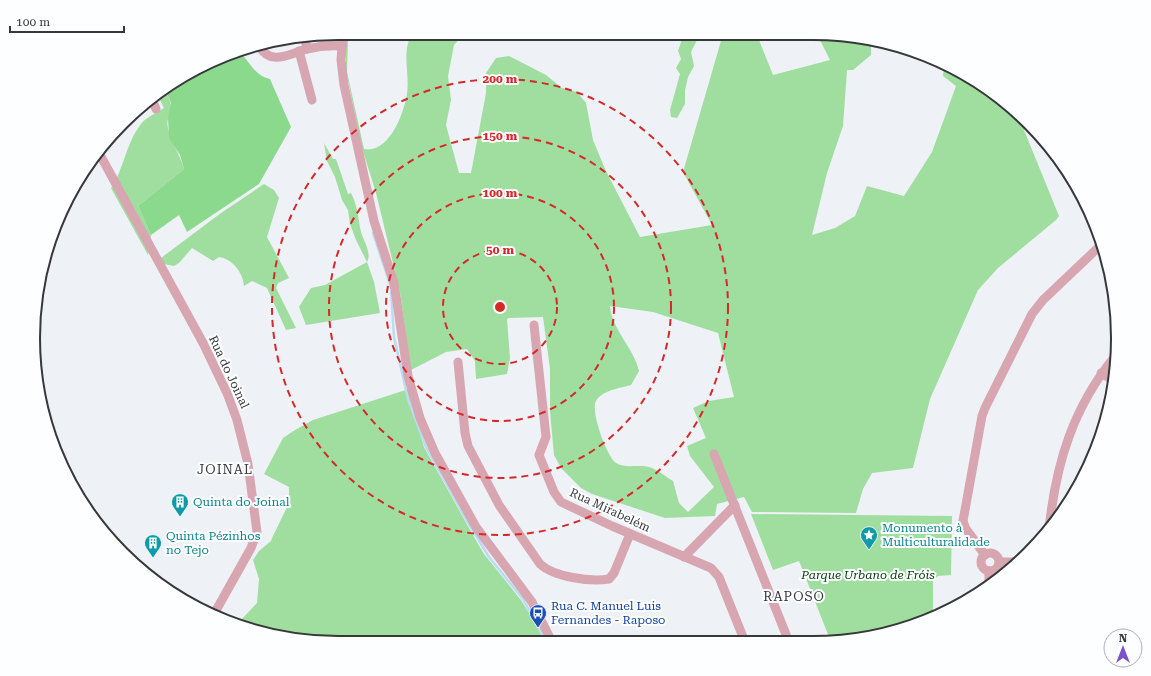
<svg xmlns="http://www.w3.org/2000/svg" width="1151" height="676" font-family="'Roboto Serif',serif">
	<rect width="100%" height="100%" fill="#eef1f6"/>
	<g fill="#a0dea0" fill-rule="evenodd">
		<path d="M412 33H465L454 45 448 76 451 100 446 125 459 173H471L486 93V73L496 58 509 56 546 75 562 88 577 92 586 103 593 140 605 169 640 237 712 225 683 172 723 34 757 35 773 75 830 60 817 34H833L871 41V55L853 70H847L843 126 827 173 812 235 835 228 855 216 867 186 904 196 932 152 956 86 943 76 944 65 982 84 1031 125 1023 123 1024 130 1059 216 1056 220 998 268 978 290 930 399 913 468 872 473 863 489 856 513 752 512 744 497 717 504 715 516 665 518 592 494 581 488 561 468 554 455 550 412V369L543 317 509 318 507 319 510 358 507 374 476 379 475 361 467 349 446 352 411 370 400 292 376 193 362 148 346 71V39L348 40 347 72 364 149C389 154 404 113 407 94 410 72 401 54 412 33ZM610 306 653 312 718 333 734 397 709 401 693 408 706 438 687 446 690 456 714 487 688 512 679 503 673 481C666 477 657 469 649 467 639 464 625 469 616 463 607 457 590 411 596 401 602 390 621 388 631 385L639 371C634 348 612 330 610 306Z"/>
		<polygon points="684,33 697,33 697,40 691,52 694,66 688,77 685,90 685,104 677,118 671,117 670,110 680,74 676,68 681,59 678,51"/>
		<path d="M165 89C167 95 171 101 171 107 170 114 166 120 168 128 171 143 180 154 184 169L138 206 151 235 148 255 111 188C124 169 126 143 141 124 146 117 157 113 164 108L157 94Z"/>
		<path d="M324 143 333 159H336L348 194 351 193C358 206 358 219 361 232 364 242 372 253 367 262L374 282 380 313 306 325 299 307 311 288 325 285 367 262 356 240 350 224 348 210 342 200 335 177 327 161Z"/>
		<path d="M264 184 274 190 279 198 267 237 289 278 278 283 276 288 296 328 286 330 267 288 252 281 244 286C243 273 233 259 219 257L213 261 192 248 179 263 174 266 164 264 161 258 221 213Z"/>
		<polygon points="415,387 419,430 424,447 474,537 484,554 521,600 537,626 544,642 318,642 238,626 241,620 257,603 259,579 253,560 259,551 271,541 273,536 289,503 289,487 264,474 283,438 295,430 313,420"/>
		<polygon points="751,514 952,516 951,575 938,576 933,581 933,617 911,627 831,642 799,561 773,570"/>
	</g>
	<path fill="#8bd98d" d="M238 50C249 60 254 76 270 79L291 127 259 184 187 232 179 215 151 235 138 206 184 169 180 155 169 138 168 117 171 103 165 89Z"/>
	<g fill="none" stroke-linecap="round" stroke-linejoin="round">
		<g stroke="#b6ddf4" stroke-width="2.5">
			<polyline points="337,43 338,33"/>
			<polyline points="373,233 391,287"/>
			<polyline points="391,292 394,337 408,399 426,447 467,521 489,557 523,599 546,642"/>
		</g>
		<g stroke="#d7a6b0" stroke-width="9">
			<polyline points="343,33 341,60 344,85 374,221 394,283 408,376 420,418 435,453 476,527 532,602 552,642"/>
			<polyline points="305,38 307,49"/>
			<path d="M259 46C271 67 290 53 307 49 319 46 330 45 342 46"/>
			<polyline points="299,51 312,100"/>
			<polyline points="151,97 156,109"/>
			<polyline points="99,153 203,343 227,393 237,420 248,464 257,532 251,548 214,614"/>
			<polyline points="534,325 546,437 539,455 554,492 561,502 612,526 711,568 719,577 745,642"/>
			<path d="M458 362 465 433 468 446 499 505 540 564C554 577 590 582 609 579L614 573 630 534"/>
			<polyline points="1101,373 1114,381"/>
			<polyline points="714,454 789,642"/>
			<path d="M1049 529C1056 463 1073 407 1116 355"/>
			<circle cx="990" cy="562" r="9"/>
			<polyline points="985,555 966,529 963,521 982,416 985,408 1032,314 1043,300 1102,244"/>
			<polyline points="684,557 735,505"/>
			<polyline points="999,562 1017,562"/>
			<polyline points="989,571 989,584"/>
		</g>
	</g>
	<g fill="none" stroke="#d62828" stroke-width="2" stroke-dasharray="7 5">
		<circle cx="500" cy="307" r="57"/>
		<circle cx="500" cy="307" r="114"/>
		<circle cx="500" cy="307" r="171"/>
		<circle cx="500" cy="307" r="228"/>
	</g>
	<defs>
		<g id="building-pin" transform="scale(0.9)"><path d="M0 17L-7.5 6A9.5 9.5 0 1 1 7.5 6Z" fill="#0f9aa8" stroke="#fdfeff"/><path d="M-4-6H4V6H1V3H-1V6H-4ZM-2.5-4.3h1.7v1.8h-1.7ZM.8-4.3h1.7v1.8H.8ZM-2.5-1h1.7V.8h-1.7ZM.8-1h1.7V.8H.8Z" fill="#fff"/></g>
		<g id="sight-pin" transform="scale(0.9)"><path d="M0 17L-7.5 6A9.5 9.5 0 1 1 7.5 6Z" fill="#0f9aa8" stroke="#fdfeff"/><path d="M0-6L1.8-2.2L6-1.7L2.9 1.2L3.7 5.4L0 3.3L-3.7 5.4L-2.9 1.2L-6-1.7L-1.8-2.2Z" fill="#fff"/></g>
		<g id="bus-pin" transform="scale(0.9)"><path d="M0 17L-7.5 6A9.5 9.5 0 1 1 7.5 6Z" fill="#1a4fb4" stroke="#fdfeff"/><path d="M-5-6H5V4H4V6H2V4H-2V6H-4V4H-5ZM-3.5-4V0h7V-4ZM-3.5 1.2v1.5H-2V1.2ZM2 1.2v1.5H3.5V1.2Z" fill="#fff"/></g>
	</defs>
	<g fill-rule="evenodd">
		<use href="#building-pin" x="180" y="502"/>
		<use href="#sight-pin" x="869" y="535"/>
		<use href="#building-pin" x="153" y="543"/>
		<use href="#bus-pin" x="538" y="613"/>
	</g>
	<g text-anchor="middle" dominant-baseline="central" stroke-width="4" stroke-linejoin="round" paint-order="stroke">
		<g font-size="12" fill="#37383a" stroke="#fdfeff">
			<text transform="translate(229 372) rotate(65)">Rua do Joinal</text>
			<text transform="translate(610 510) rotate(25)">Rua Mirabelém</text>
		</g>
		<g font-size="12" fill="#0d838f" stroke="#fdfeff" text-anchor="start">
			<text x="193" y="502">Quinta do Joinal</text>
			<text x="882" y="528">Monumento à<tspan x="882" dy="14">Multiculturalidade</tspan></text>
			<text x="166" y="536">Quinta Pézinhos<tspan x="166" dy="14">no Tejo</tspan></text>
		</g>
		<g font-size="12" font-style="italic" fill="#07400f" stroke="#fdfeff">
			<text x="868" y="575">Parque Urbano de Fróis</text>
		</g>
		<g font-size="12" fill="#164399" stroke="#fdfeff" text-anchor="start">
			<text x="551" y="606">Rua C. Manuel Luis<tspan x="551" dy="14">Fernandes - Raposo</tspan></text>
		</g>
		<g font-size="13" letter-spacing="1" fill="#37383a" stroke="#fdfeff">
			<text x="225" y="469">JOINAL</text>
			<text x="794" y="596">RAPOSO</text>
		</g>
	</g>
	<path d="M0 0H1151V676H0ZM338 40H813A298 298 0 0 1 1111 338V338A298 298 0 0 1 813 636H338A298 298 0 0 1 40 338V338A298 298 0 0 1 338 40Z" fill="#fdfeff" fill-rule="evenodd"/>
	<path fill="none" stroke="#37383a" stroke-width="2" d="M338 40H813A298 298 0 0 1 1111 338V338A298 298 0 0 1 813 636H338A298 298 0 0 1 40 338V338A298 298 0 0 1 338 40Z"/>
	<circle cx="500" cy="307" r="6" fill="#d62828" stroke="#fdfeff" stroke-width="2"/>
	<g font-size="12" text-anchor="middle" font-weight="bold" fill="#d62828" stroke="#fdfeff" stroke-width="4" stroke-linejoin="round" paint-order="stroke">
		<text x="500" y="83">200 m</text>
		<text x="500" y="140">150 m</text>
		<text x="500" y="197">100 m</text>
		<text x="500" y="254">50 m</text>
	</g>
	<g transform="translate(1123 648)"><circle r="19" fill="#fdfeff" stroke="#aeafb0"/>
	<path d="M0-3L7 15L0 10L-7 15Z" fill="#7a52cb"/>
	<text y="-6" font-size="11" font-weight="bold" text-anchor="middle" fill="#37383a">N</text>
	</g>
	<path d="M10 26v6h114v-6" fill="none" stroke="#37383a" stroke-width="2"/>
	<text x="16" y="26" font-size="12" fill="#37383a" stroke="#fdfeff" stroke-width="3" paint-order="stroke">100 m</text>
</svg>
